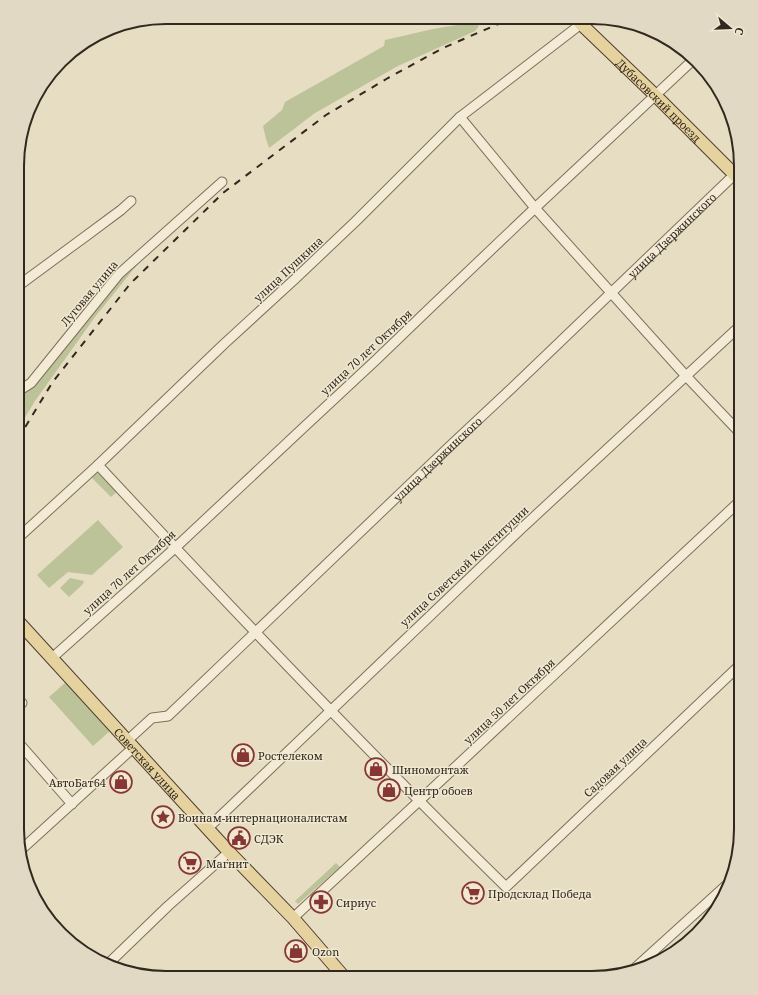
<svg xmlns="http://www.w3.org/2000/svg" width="758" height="995" font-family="'Noto Serif',serif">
	<rect width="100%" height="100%" fill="#e7ddc3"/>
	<g fill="#bdc399">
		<polygon points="469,23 475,23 479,26 475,31 398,66 315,113 269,148 266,139 263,126 282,110 285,102 384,46 385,40 433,29"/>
		<polygon points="151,250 137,265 95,317 35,401 18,429 18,400 33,386 122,276"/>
		<polygon points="94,473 101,474 118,491 111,497 91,477"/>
		<polygon points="98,520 123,547 92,575 68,572 49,588 37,575"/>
		<polygon points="70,578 84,581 83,584 69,597 60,588"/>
		<polygon points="66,682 111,730 93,746 49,697"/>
		<polygon points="336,863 340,867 298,904 295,901"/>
	</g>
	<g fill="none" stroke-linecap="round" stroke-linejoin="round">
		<g stroke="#7f705c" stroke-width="11">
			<g id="minor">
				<polyline points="460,117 535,208 686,376 741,434"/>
				<polyline points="18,286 86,236 121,210 131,201"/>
				<polyline points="18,394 20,390 31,383 119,274 222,182"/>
				<path d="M98 465C231 608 366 750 506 887L741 664"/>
				<polyline points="18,538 98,465 224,344 296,278 356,221 460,117 581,24 591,18"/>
				<polyline points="52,658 175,548 303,428 376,360 431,307 535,208 693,60"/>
				<polyline points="17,708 22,703"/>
				<path id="s1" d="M128 740 152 718 168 716 450 446 513 387 735 174"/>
				<polyline points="17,741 72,804"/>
				<polyline points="208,828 522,528 741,325"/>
				<polyline points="22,849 134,747"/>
				<polyline points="45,914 67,939"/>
				<polyline points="293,918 419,801 741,500"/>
				<polyline points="109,963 168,906 229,852"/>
				<polyline points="635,968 732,880"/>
			</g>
		</g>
		<g stroke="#4d3e30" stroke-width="14">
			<g id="major">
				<path id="s2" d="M577 18 581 24 655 95 741 181"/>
				<path id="s3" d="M17 620 229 852 293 918 344 977"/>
			</g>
		</g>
		<use href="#minor" stroke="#f3ebd5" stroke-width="9"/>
		<use href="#major" stroke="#e6d29f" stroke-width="12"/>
		<polyline stroke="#31281e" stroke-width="2" stroke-dasharray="7 7" stroke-linecap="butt" points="18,439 52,383 130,284 223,193 326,115 388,78 443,48 512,18"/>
	</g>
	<defs>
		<g id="shop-ring" transform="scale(1.15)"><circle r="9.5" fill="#f0e8d1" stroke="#863634" stroke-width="1.5"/><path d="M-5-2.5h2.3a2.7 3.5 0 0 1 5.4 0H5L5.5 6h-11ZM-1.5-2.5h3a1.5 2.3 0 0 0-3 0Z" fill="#863634"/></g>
		<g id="sight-ring" transform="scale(1.15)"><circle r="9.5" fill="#f0e8d1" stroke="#863634" stroke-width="1.5"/><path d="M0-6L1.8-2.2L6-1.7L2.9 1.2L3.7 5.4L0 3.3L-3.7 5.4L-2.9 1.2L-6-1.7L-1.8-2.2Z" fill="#863634"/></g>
		<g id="civic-ring" transform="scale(1.15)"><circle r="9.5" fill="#f0e8d1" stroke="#863634" stroke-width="1.5"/><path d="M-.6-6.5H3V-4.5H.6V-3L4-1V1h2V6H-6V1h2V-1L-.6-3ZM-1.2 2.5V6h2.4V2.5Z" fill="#863634"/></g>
		<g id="supermarket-ring" transform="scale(1.15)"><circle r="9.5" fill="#f0e8d1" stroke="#863634" stroke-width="1.5"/><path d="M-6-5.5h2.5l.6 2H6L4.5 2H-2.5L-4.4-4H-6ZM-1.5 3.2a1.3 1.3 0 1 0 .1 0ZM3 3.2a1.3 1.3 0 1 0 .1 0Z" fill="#863634"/></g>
		<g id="pharmacy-ring" transform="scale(1.15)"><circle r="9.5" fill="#f0e8d1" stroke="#863634" stroke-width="1.5"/><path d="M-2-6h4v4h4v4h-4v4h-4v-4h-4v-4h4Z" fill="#863634"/></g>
	</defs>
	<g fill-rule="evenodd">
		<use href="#shop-ring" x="243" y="755"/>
		<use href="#shop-ring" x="376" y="769"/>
		<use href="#shop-ring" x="121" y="782"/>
		<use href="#shop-ring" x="389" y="790"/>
		<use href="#sight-ring" x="163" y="817"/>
		<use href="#civic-ring" x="239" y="838"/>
		<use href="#supermarket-ring" x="190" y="863"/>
		<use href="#supermarket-ring" x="473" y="893"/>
		<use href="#pharmacy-ring" x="321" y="902"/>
		<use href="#shop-ring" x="296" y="951"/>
	</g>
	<g text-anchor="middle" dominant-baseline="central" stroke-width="3" stroke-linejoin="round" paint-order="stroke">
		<g font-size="11" fill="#31281e" stroke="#f0e8d1">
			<text stroke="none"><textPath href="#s2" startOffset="116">Дубасовский проезд</textPath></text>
			<text stroke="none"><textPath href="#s1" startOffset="745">улица Дзержинского</textPath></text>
			<text transform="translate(288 269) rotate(-43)">улица Пушкина</text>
			<text transform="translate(89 293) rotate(-50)">Луговая улица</text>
			<text transform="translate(366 352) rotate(-43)">улица 70 лет Октября</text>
			<text stroke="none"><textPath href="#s1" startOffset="421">улица Дзержинского</textPath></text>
			<text transform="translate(464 566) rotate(-43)">улица Советской Конституции</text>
			<text transform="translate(129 572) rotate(-42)">улица 70 лет Октября</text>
			<text transform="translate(509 701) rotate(-43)">улица 50 лет Октября</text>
			<text stroke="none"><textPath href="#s3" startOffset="194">Советская улица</textPath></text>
			<text transform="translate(615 767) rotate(-43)">Садовая улица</text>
		</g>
		<g font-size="11" fill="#31281e" stroke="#f0e8d1" text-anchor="start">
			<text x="258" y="755">Ростелеком</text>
			<text x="392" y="769">Шиномонтаж</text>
			<text x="106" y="782" text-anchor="end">АвтоБат64</text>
			<text x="404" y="790">Центр обоев</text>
			<text x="178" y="817">Воинам-интернационалистам</text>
			<text x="254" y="838">СДЭК</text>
			<text x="206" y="863">Магнит</text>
			<text x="488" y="893">Продсклад Победа</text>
			<text x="336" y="902">Сириус</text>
			<text x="312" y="951">Ozon</text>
		</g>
	</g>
	<path d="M0 0H758V995H0ZM166 24H592A142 142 0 0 1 734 166V829A142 142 0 0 1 592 971H166A142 142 0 0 1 24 829V166A142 142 0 0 1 166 24Z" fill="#e1d9c3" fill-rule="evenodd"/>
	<path fill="none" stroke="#31281e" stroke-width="2" d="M166 24H592A142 142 0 0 1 734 166V829A142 142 0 0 1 592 971H166A142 142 0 0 1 24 829V166A142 142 0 0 1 166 24Z"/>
	<g transform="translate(730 28) rotate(109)" stroke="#f0e8d1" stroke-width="3" paint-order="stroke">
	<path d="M0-3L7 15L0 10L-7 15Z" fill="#31281e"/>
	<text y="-6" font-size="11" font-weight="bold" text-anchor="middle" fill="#31281e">С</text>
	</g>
</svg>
